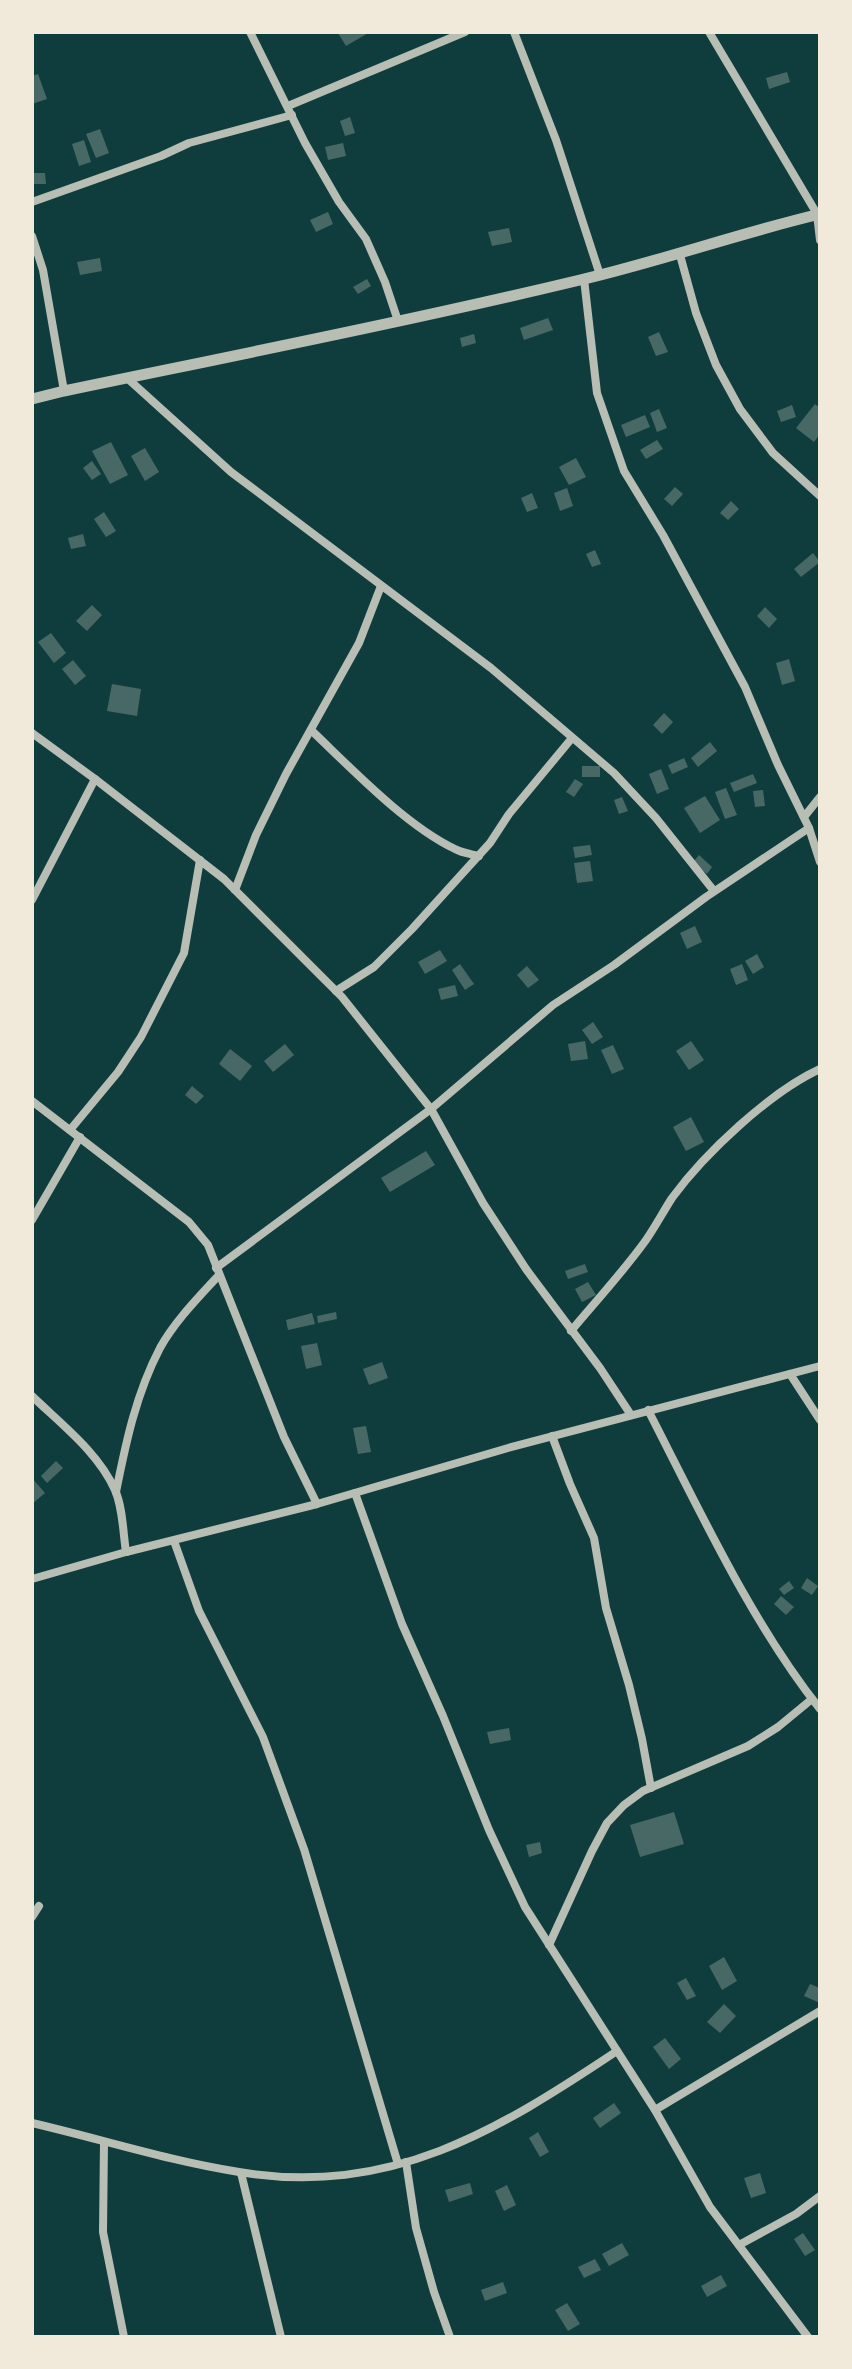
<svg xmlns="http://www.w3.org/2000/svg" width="852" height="2369" font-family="'Fira Sans',sans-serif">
	<rect width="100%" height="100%" fill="#0f3d3e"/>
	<g fill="#486865">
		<polygon points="340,32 370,32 346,46 338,33"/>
		<polygon points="787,72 790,82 769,89 766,78"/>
		<polygon points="38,74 47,99 32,104 32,76"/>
		<polygon points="350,117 355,133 345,136 340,121"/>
		<polygon points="100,129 109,153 96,158 86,134"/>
		<polygon points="84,140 91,162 79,166 72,144"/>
		<polygon points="343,143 346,156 328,160 325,147"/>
		<polygon points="32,173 45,173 46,184 32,184"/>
		<polygon points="328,212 333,224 316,232 310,220"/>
		<polygon points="509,228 512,242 492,246 488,232"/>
		<polygon points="100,258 102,271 80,275 77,262"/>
		<polygon points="367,279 371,286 358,294 353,287"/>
		<polygon points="548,318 553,330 524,340 520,328"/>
		<polygon points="659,332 668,352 656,356 648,337"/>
		<polygon points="474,334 476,343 462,347 460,338"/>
		<polygon points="815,404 820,408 820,434 814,442 796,428"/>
		<polygon points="792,405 796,417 781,422 777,411"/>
		<polygon points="659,409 667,428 657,432 650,413"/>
		<polygon points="645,415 650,427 626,437 621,425"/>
		<polygon points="657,440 663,449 646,459 640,450"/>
		<polygon points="111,442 128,475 110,484 92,451"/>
		<polygon points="145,448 159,472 145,481 131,456"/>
		<polygon points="576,458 586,477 569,485 559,467"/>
		<polygon points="92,461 101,474 92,480 83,468"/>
		<polygon points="675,487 683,494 672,506 664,499"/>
		<polygon points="567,488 573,506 560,511 554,493"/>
		<polygon points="532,493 538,508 527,512 521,498"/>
		<polygon points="731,501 739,509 728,520 720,513"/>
		<polygon points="104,512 116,531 106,537 94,519"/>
		<polygon points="83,534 86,546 71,549 68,538"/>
		<polygon points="595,550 601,564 592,567 586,554"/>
		<polygon points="813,553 820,562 801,577 794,569"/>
		<polygon points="92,605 102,615 87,631 76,621"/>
		<polygon points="765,607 777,619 769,628 757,616"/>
		<polygon points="51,633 66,653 54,663 38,642"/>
		<polygon points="789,659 795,681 782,685 776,663"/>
		<polygon points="73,660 86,676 75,685 62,669"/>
		<polygon points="112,684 141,689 137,716 107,711"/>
		<polygon points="664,713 673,722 662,734 653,725"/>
		<polygon points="710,742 717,751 698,767 691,758"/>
		<polygon points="684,758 688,767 672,774 668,765"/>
		<rect x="582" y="766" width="18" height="11"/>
		<polygon points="661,769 669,789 657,794 649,774"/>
		<polygon points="753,774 757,783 734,792 730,783"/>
		<polygon points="575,779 583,784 574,797 566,792"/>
		<polygon points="726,788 737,815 725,819 715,792"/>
		<polygon points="763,790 765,806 755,807 753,791"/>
		<polygon points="705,796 720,820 700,833 684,808"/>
		<polygon points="622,797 628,811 619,814 614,800"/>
		<polygon points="590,845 592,855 575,858 573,847"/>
		<polygon points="699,855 712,867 707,874 693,862"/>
		<polygon points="590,861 593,881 577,883 574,863"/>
		<polygon points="695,926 702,942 687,949 680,933"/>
		<polygon points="440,950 447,961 425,974 418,962"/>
		<polygon points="757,954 764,967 753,974 745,961"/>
		<polygon points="460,964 474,984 465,990 452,970"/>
		<polygon points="742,964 748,980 736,985 730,969"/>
		<polygon points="527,966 539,980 528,988 517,975"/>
		<polygon points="455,985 458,996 441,1000 438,989"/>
		<polygon points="593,1022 603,1037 592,1044 582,1030"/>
		<polygon points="585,1041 588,1059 571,1061 568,1044"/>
		<polygon points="691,1041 704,1060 689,1070 676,1051"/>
		<polygon points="285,1044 294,1055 273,1072 264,1061"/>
		<polygon points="613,1045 624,1069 612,1074 601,1050"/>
		<polygon points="230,1049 252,1066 240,1081 219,1064"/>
		<polygon points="192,1086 204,1096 196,1104 185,1095"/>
		<polygon points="691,1117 704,1142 686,1151 673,1127"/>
		<polygon points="426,1151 435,1165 390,1192 381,1178"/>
		<polygon points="585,1264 588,1272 568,1279 565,1271"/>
		<polygon points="588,1282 596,1295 582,1302 575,1289"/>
		<polygon points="336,1312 337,1319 318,1323 317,1316"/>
		<polygon points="312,1313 315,1324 288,1330 286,1320"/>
		<polygon points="317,1343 322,1365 306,1369 301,1346"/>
		<polygon points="382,1362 388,1378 369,1385 363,1369"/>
		<polygon points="366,1426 371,1452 358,1454 353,1428"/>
		<polygon points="56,1461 63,1468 47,1483 41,1476"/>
		<polygon points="32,1478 45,1493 32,1504"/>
		<polygon points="807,1578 818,1586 812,1595 801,1588"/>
		<polygon points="789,1581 794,1588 784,1595 779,1589"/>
		<polygon points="781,1596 794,1607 786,1615 774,1604"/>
		<polygon points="509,1728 511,1740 490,1744 487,1732"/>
		<polygon points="674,1812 684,1844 640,1857 630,1825"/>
		<polygon points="540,1842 542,1853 529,1857 526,1845"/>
		<polygon points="724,1957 737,1981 722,1990 709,1966"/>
		<polygon points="686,1978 696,1996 687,2000 677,1983"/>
		<polygon points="810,1984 820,1988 820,2003 804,1996"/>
		<polygon points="724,2004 736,2016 720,2033 707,2022"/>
		<polygon points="665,2038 681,2059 669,2069 653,2047"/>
		<polygon points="614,2103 621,2113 600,2128 593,2118"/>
		<polygon points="538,2132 549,2152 540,2157 529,2138"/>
		<polygon points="760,2173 766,2193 751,2198 744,2178"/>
		<polygon points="470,2183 473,2194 449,2202 445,2190"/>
		<polygon points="507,2185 516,2205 504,2211 495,2191"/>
		<polygon points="803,2233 815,2250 805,2256 794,2239"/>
		<polygon points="622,2243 629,2255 609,2266 602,2254"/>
		<polygon points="595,2259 601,2270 584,2278 578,2267"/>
		<polygon points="721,2275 727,2286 707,2297 701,2286"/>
		<polygon points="503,2282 507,2293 485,2301 481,2290"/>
		<polygon points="567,2303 580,2324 568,2331 555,2310"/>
	</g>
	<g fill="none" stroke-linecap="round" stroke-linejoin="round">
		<g stroke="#b8beb3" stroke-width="8">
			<polyline points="250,32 305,143 339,202 366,239 385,282 398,321"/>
			<polyline points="514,32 556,140 600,275"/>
			<polyline points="709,32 817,214 820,240"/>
			<polyline points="288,106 465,32"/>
			<polyline points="32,202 161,156 189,143 292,115"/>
			<polyline points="32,236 43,270 64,391"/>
			<polyline points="680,255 696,313 716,365 740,409 773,453 820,496"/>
			<polyline points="584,279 597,393 624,471 663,535 745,687 778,765 809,828 820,862"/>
			<polyline points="127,378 231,472 491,668 614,773 656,818 714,891"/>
			<path d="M311 730C351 768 405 825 455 849 462 853 471 854 479 856"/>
			<polyline points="32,733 95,779 224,879 342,997 431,1109 483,1203 526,1269 600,1368 631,1415"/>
			<polyline points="804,817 820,797"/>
			<polyline points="235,890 256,835 286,774 359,643 381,586"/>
			<polyline points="32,900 95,779"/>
			<polyline points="336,991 374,967 412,929 490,843 509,814 572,738"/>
			<polyline points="32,1101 189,1222 208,1245 284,1437 317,1504"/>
			<polyline points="70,1130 118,1072 141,1037 184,953 200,860"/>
			<polyline points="32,1220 80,1137"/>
			<polyline points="216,1268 431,1109 553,1005 614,965 706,897 809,828"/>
			<path d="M571 1331C596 1301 623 1272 646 1240 655 1227 663 1212 672 1198 705 1153 770 1092 820 1069"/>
			<polyline points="790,1374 820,1420"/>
			<path d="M32 1396C61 1424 98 1452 115 1490 123 1508 123 1533 126 1552"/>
			<path d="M648 1410C699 1509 751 1622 820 1709"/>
			<polyline points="552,1436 570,1484 594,1538 606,1608 629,1685 642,1739 651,1788"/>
			<path d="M116 1492C126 1442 136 1394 160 1348 175 1321 198 1298 219 1275"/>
			<polyline points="355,1493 402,1624 443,1716 489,1830 525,1907 655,2110 710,2207 808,2337"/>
			<polyline points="174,1541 199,1611 263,1737 304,1849 398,2164"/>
			<polyline points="32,1579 126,1552 317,1504 508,1448 820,1366"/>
			<polyline points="32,1917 39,1906"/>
			<polyline points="549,1945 592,1851 607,1823 624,1805 643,1791 748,1746 778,1727 812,1699"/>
			<polyline points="655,2110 820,2011"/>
			<path d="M32 2123C101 2139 169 2161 239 2172 390 2197 497 2131 617 2051"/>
			<polyline points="104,2142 103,2232 124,2337"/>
			<polyline points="406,2162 416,2228 434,2292 450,2337"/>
			<polyline points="241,2173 281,2337"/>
			<polyline points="739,2245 796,2214 820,2196"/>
		</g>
		<path stroke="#b8beb3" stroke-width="11" d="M32 399 64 391C237 355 409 321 580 280 661 261 740 233 820 214"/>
	</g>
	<rect width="852" height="2369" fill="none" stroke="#f1e9da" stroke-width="68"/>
</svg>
